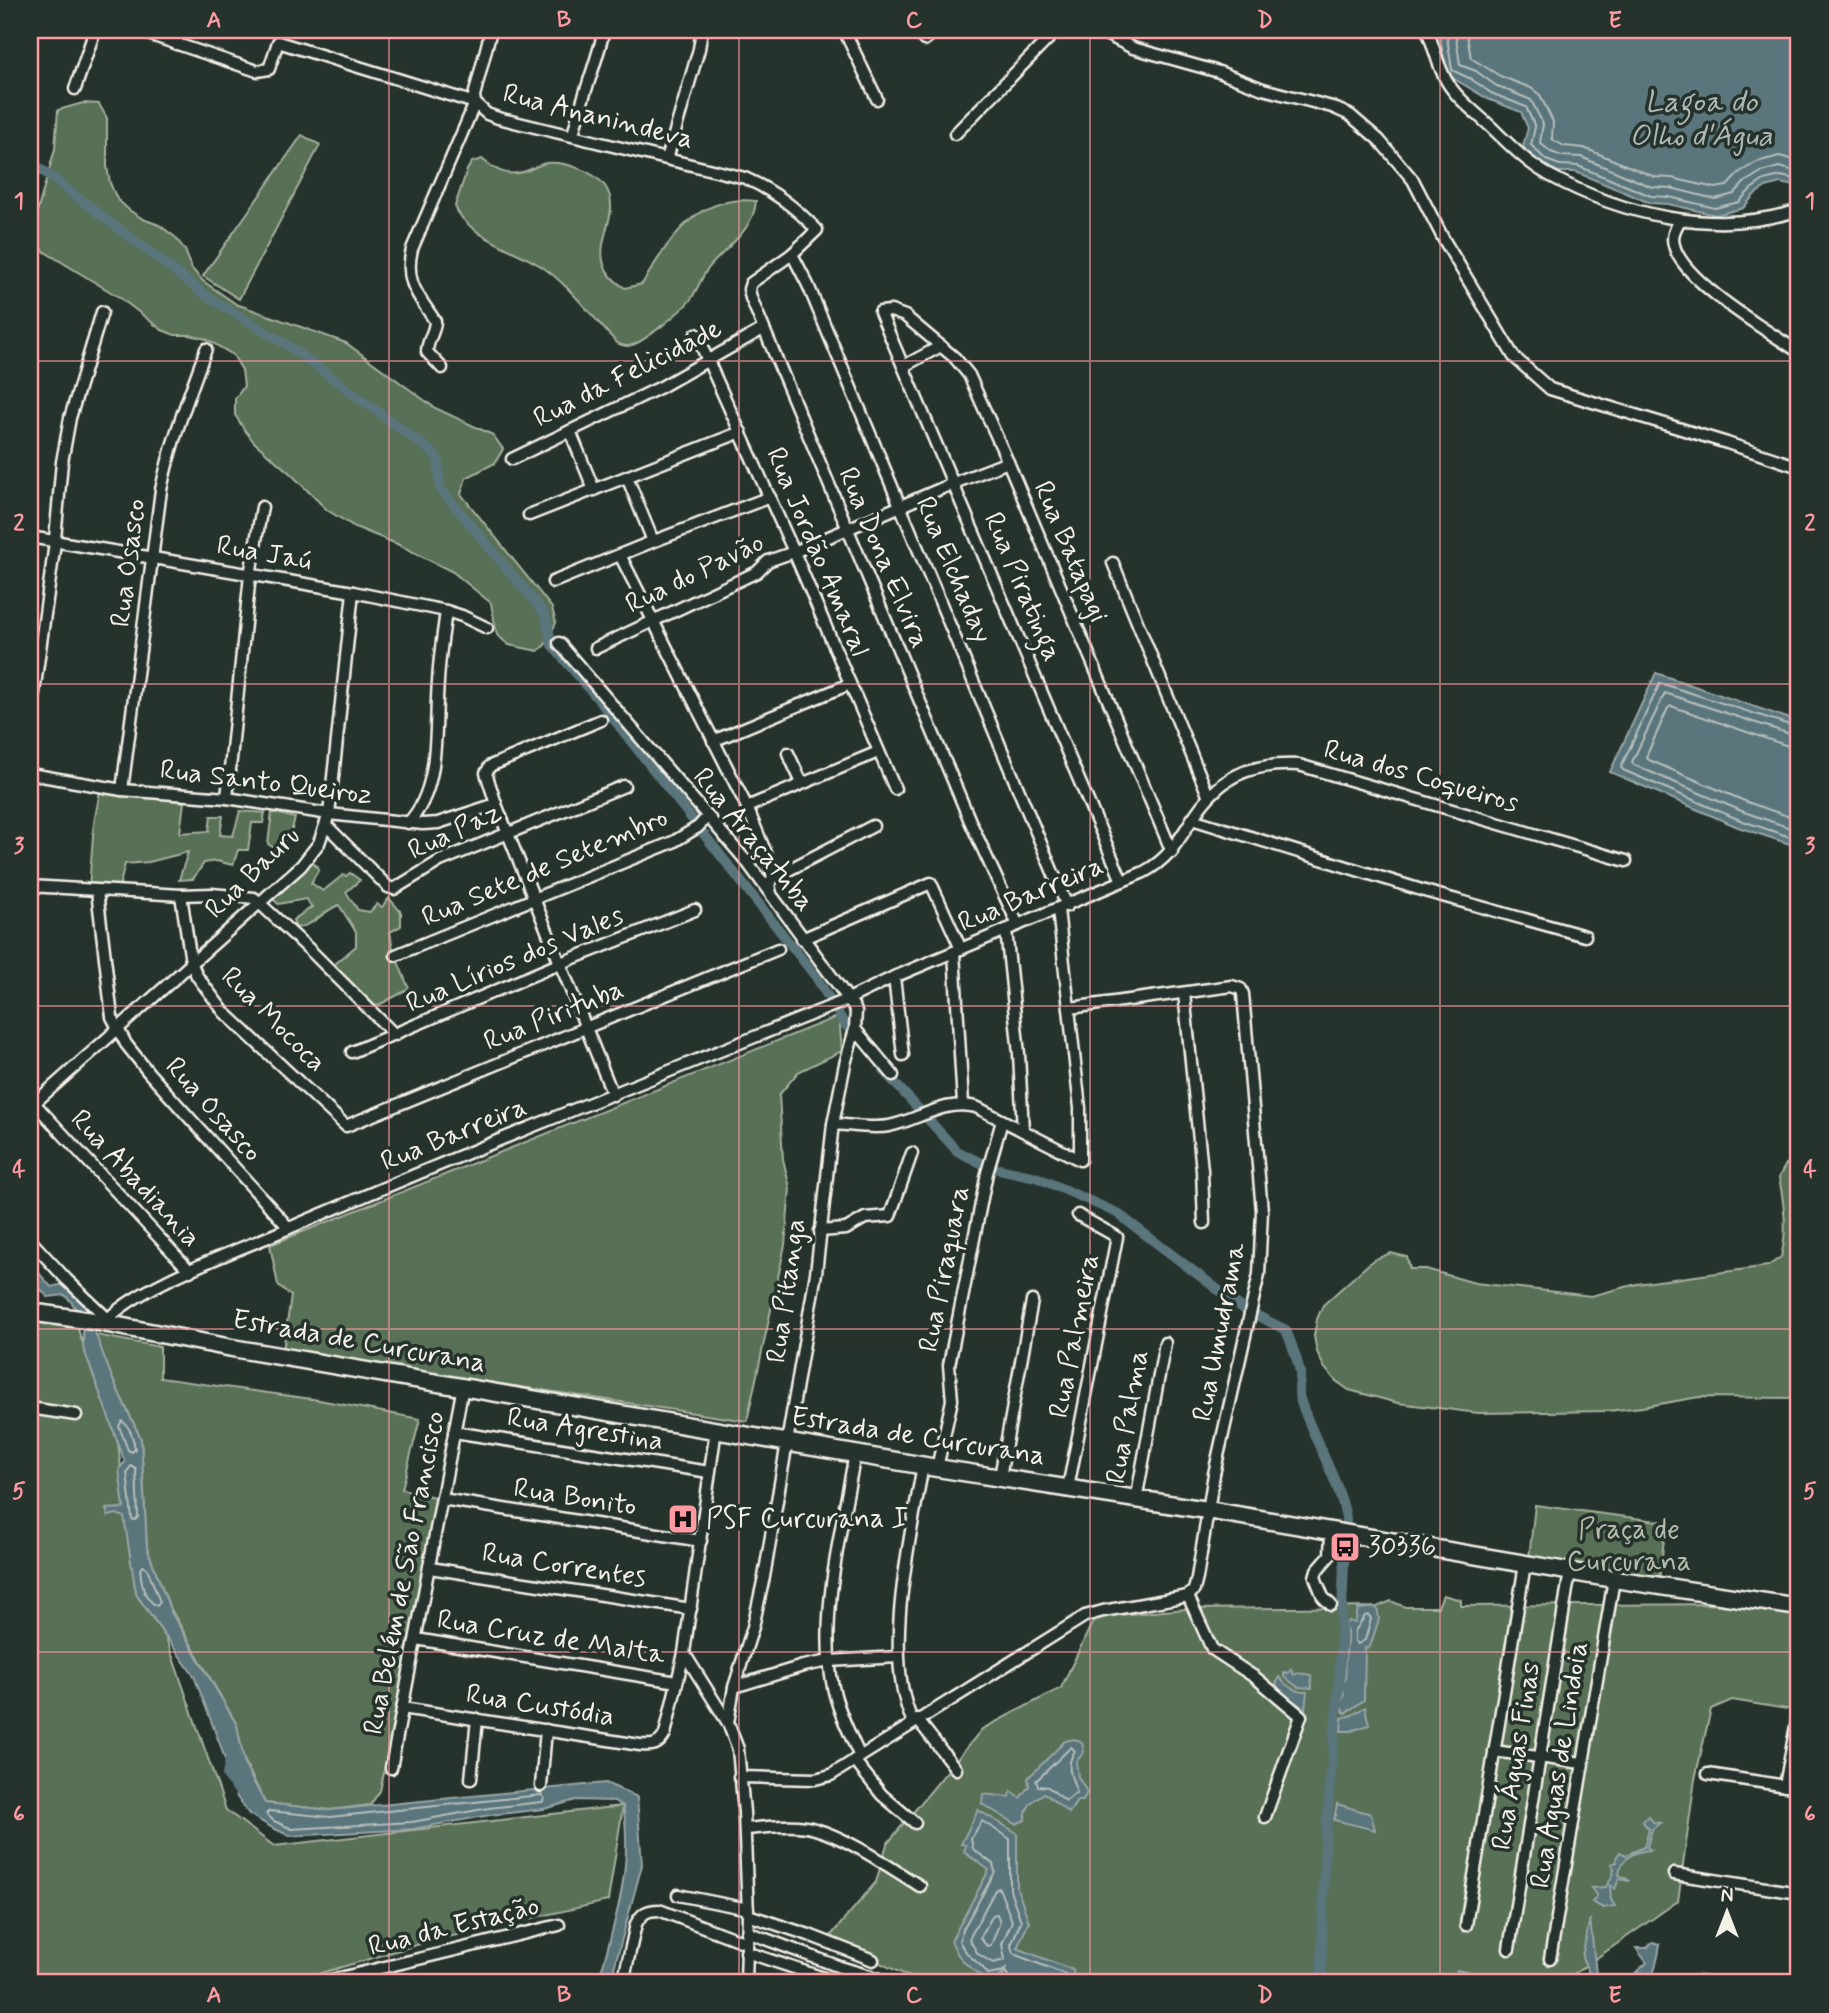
<svg xmlns="http://www.w3.org/2000/svg" width="1829" height="2013" font-family="Mynerve,sans-serif">
	<rect width="100%" height="100%" fill="#26332d"/>
	<filter id="ink" filterUnits="userSpaceOnUse"><feTurbulence type="fractalNoise" baseFrequency=".0143" numOctaves="2"/><feDisplacementMap in="SourceGraphic" scale="14" xChannelSelector="R" yChannelSelector="G"/><feConvolveMatrix kernelMatrix="1 2 1 2 8 2 1 2 1" color-interpolation-filters="sRGB"/></filter>
	<g filter="url(#ink)">
		<g fill="#597055" stroke="#a6b09e" stroke-width="2">
			<polygon points="83,103 99,104 107,118 107,167 110,183 117,199 129,210 143,219 159,225 175,237 185,250 192,269 203,281 236,304 346,343 435,408 493,435 503,449 495,463 466,478 461,494 552,608 556,623 545,645 538,651 509,645 497,635 491,603 453,572 397,544 355,527 327,510 292,475 254,442 244,429 235,415 235,399 244,386 242,370 233,355 206,339 190,335 175,335 162,330 119,297 45,252 34,240 34,223 55,149 58,110"/>
			<polygon points="302,135 320,145 239,299 203,276"/>
			<path d="M482 159C498 173 511 178 531 169 536 167 541 164 546 163 564 161 594 171 605 186 628 219 574 256 625 288L642 284C670 240 694 194 756 201 754 231 724 248 707 270 701 279 697 290 691 299 684 309 644 342 632 345 626 347 622 346 617 343 595 320 566 281 539 265 516 250 465 235 455 206L467 170 472 162Z"/>
			<polygon points="100,791 184,802 180,833 209,831 211,816 223,816 220,835 233,836 240,811 265,813 263,823 252,823 248,850 238,850 233,865 216,861 204,863 193,879 179,880 188,852 149,862 125,864 119,888 89,888 94,823"/>
			<polygon points="272,812 295,818 291,833 277,850 268,844"/>
			<path d="M311 860 319 869 311 883 323 891 343 875 346 876 350 873 360 880 346 892 358 910 370 912 377 904 382 907 389 898 401 912V926L390 932 393 949 409 989 375 1007 347 984 335 964 356 946V932L339 905C323 911 312 927 296 928L293 920 312 907 306 899 278 904 272 898Z"/>
			<polygon points="839,1016 842,1051 798,1072 779,1095 783,1159 790,1188 785,1245 747,1421 283,1351 291,1296 278,1285 270,1245"/>
			<path d="M1786 1164 1799 1169V1398L1699 1397 1642 1407 1608 1411 1478 1413 1398 1403 1349 1390 1336 1381 1324 1367 1317 1352 1314 1336 1317 1319 1323 1305 1373 1260 1391 1253 1407 1257 1410 1269H1426L1475 1283 1591 1296 1637 1284 1768 1266 1781 1257C1788 1230 1784 1204 1779 1177Z"/>
			<polygon points="30,1318 76,1324 118,1443 136,1594 166,1638 226,1810 274,1846 623,1806 608,1901 430,1941 288,1983 30,1983"/>
			<polygon points="91,1334 160,1347 160,1378 319,1400 420,1419 402,1489 442,1499 380,1791 370,1805 330,1810 265,1803 243,1758 237,1725 169,1606 147,1548 141,1439"/>
			<polygon points="1535,1505 1666,1522 1659,1581 1529,1558"/>
			<polygon points="1443,1595 1461,1600 1461,1606 1730,1604 1799,1614 1799,1711 1732,1700 1711,1709 1695,1779 1678,1901 1561,1983 923,1983 828,1939 876,1882 887,1844 982,1729 1061,1688 1095,1617 1187,1609 1377,1607 1391,1601 1405,1607 1438,1607"/>
		</g>
		<g fill="#5a747b" stroke="#98a6a7" stroke-width="2">
			<polygon points="1439,30 1799,30 1799,187 1780,183 1766,187 1755,194 1743,208 1716,215 1668,204 1650,203 1576,172 1559,172 1543,166 1530,157 1523,146 1528,128 1521,112 1488,99 1446,74"/>
			<polygon points="1656,673 1799,722 1799,847 1738,827 1610,772"/>
			<path d="M30 1263 51 1287 64 1284 77 1292 88 1306 94 1330 113 1380 141 1439 147 1548 171 1612 237 1725 245 1766 265 1803 330 1810 606 1783 637 1797 642 1865 610 1983H598C614 1925 634 1867 623 1806L614 1801 576 1800 544 1809 490 1815 413 1829 290 1836 271 1827 249 1814 237 1797 221 1747 194 1676 136 1594 124 1517 117 1514 108 1516 106 1509 124 1508 119 1469 125 1462 83 1347C84 1324 82 1312 65 1295L48 1297 30 1278Z"/>
			<path d="M1377 1607 1379 1619 1370 1647 1365 1648 1364 1700 1345 1713 1340 1706 1344 1693 1341 1687C1349 1673 1344 1672 1345 1659 1346 1646 1350 1638 1345 1624L1349 1621 1355 1623 1358 1609Z"/>
			<polygon points="1291,1669 1294,1675 1298,1673 1311,1675 1312,1688 1298,1687 1284,1677 1284,1672 1288,1673"/>
			<path d="M1279 1677C1286 1686 1295 1692 1307 1692L1305 1709 1281 1692 1276 1684Z"/>
			<polygon points="1365,1707 1369,1725 1351,1731 1341,1731 1342,1718 1352,1715"/>
			<path d="M1075 1739 1082 1743 1084 1752 1076 1762 1078 1777 1087 1792 1083 1801H1077L1069 1813 1044 1793C1032 1801 1026 1805 1025 1820L1016 1824 982 1804 983 1794 1010 1797 1011 1791 1020 1798 1029 1786 1028 1778 1065 1741Z"/>
			<polygon points="1337,1804 1371,1814 1375,1830 1334,1820"/>
			<path d="M978 1810 1017 1833V1888L1029 1922 1017 1948 1073 1970 1074 1983H1004L1002 1978 1007 1966 998 1979 986 1983C977 1970 968 1969 960 1957 956 1953 954 1946 951 1941L989 1870 964 1852 966 1845 961 1844Z"/>
			<path d="M1649 1816 1653 1822 1660 1823 1652 1829 1647 1847 1651 1850C1634 1851 1621 1857 1619 1875L1630 1881 1619 1879 1615 1889 1610 1885 1611 1900 1615 1906 1603 1908 1592 1902 1597 1896 1591 1888 1606 1887 1613 1875 1614 1868 1611 1864 1617 1862 1616 1858 1620 1852 1626 1855 1644 1847 1649 1829 1642 1821Z"/>
			<polygon points="1590,1919 1597,1983 1593,1983 1582,1957"/>
			<path d="M1652 1942 1660 1944C1658 1959 1655 1972 1649 1983L1647 1975 1636 1972 1647 1963 1636 1948H1647Z"/>
			<polygon points="1457,1970 1503,1980 1502,1983 1453,1983"/>
		</g>
		<g fill="none" stroke-linecap="round" stroke-linejoin="round">
			<g stroke="#b6bfbc" stroke-width="2">
				<polyline points="1446,30 1452,70 1471,79 1491,93 1526,107 1535,127 1531,145 1546,160 1560,165 1578,166 1651,196 1669,197 1715,208 1739,202 1751,189 1764,180 1781,176 1799,180"/>
				<polyline points="1455,30 1460,65 1476,71 1495,85 1531,100 1543,124 1540,143 1551,152 1562,156 1581,157 1652,187 1671,188 1715,199 1734,194 1745,182 1761,172 1779,167 1799,172"/>
				<polyline points="1466,30 1471,58 1500,76 1531,88 1540,95 1553,122 1552,139 1564,146 1584,148 1655,177 1672,178 1715,188 1727,186 1740,172 1757,162 1779,156 1799,161"/>
				<polyline points="1799,728 1660,683 1621,767 1623,770 1740,820 1799,840"/>
				<polyline points="1799,737 1665,693 1632,762 1634,765 1744,812 1799,831"/>
				<polyline points="1799,748 1788,746 1671,706 1668,708 1646,757 1649,760 1747,802 1799,820"/>
				<path d="M122 1421C130 1426 134 1440 135 1449L132 1452 128 1450 119 1426Z"/>
				<polygon points="131,1466 136,1469 138,1517 135,1520 132,1519 127,1472"/>
				<path d="M143 1566 147 1568 160 1602 157 1606C143 1598 142 1585 140 1569Z"/>
				<polygon points="1365,1616 1369,1615 1371,1619 1365,1640 1358,1644 1355,1641 1355,1631"/>
				<path d="M1071 1747 1075 1751C1065 1765 1071 1777 1077 1792L1066 1801 1048 1787 1038 1786 1036 1781Z"/>
				<polygon points="542,1795 545,1799 542,1802 489,1808 412,1822 292,1829 274,1821 266,1814 269,1811 330,1817"/>
				<polygon points="999,1888 1012,1921 1002,1944 1005,1960 993,1963 978,1954 969,1939 995,1890"/>
				<polygon points="997,1914 1000,1922 991,1945 987,1946 980,1938 993,1915"/>
				<path d="M1010 1983 1008 1975 1004 1971 988 1974C978 1959 969 1961 959 1941L963 1929 995 1872 993 1864 973 1849 971 1839 982 1821 1010 1839V1890L1021 1921 1011 1945 1012 1951 1016 1955 1065 1974 1068 1983"/>
			</g>
			<g stroke="#5a747b" stroke-width="10">
				<polyline points="30,161 207,296 289,346 431,451 438,459 440,488 545,614 552,645 598,699 816,977 844,1023 858,1040"/>
				<path d="M883 1070 957 1151 989 1167 1036 1177 1117 1213 1242 1308 1286 1330C1291 1343 1297 1357 1300 1372 1301 1381 1297 1390 1300 1399 1313 1439 1337 1475 1346 1517L1339 1682 1325 1843 1321 1983"/>
				<polyline points="230,1760 227,1775 238,1790"/>
			</g>
			<g stroke="#f4f1e8" stroke-width="15">
				<g id="street">
					<path d="M136 30 257 71 269 69 278 42 475 103 487 114 498 118 745 178C774 191 795 207 817 230L792 254 751 283 749 289 751 298 970 821 1018 925"/>
					<polyline points="844,30 877,99"/>
					<polyline points="1098,30 1133,48 1219,72 1263,89 1332,107 1350,115 1379,140 1413,180 1444,240 1514,357 1550,389 1727,443 1799,467"/>
					<path d="M1427 30C1434 46 1437 64 1446 80 1456 98 1475 112 1490 126 1508 143 1525 161 1547 174 1623 216 1716 237 1799 210"/>
					<polyline points="924,40 937,30"/>
					<polyline points="176,44 179,30"/>
					<polyline points="75,89 95,30"/>
					<polyline points="955,134 1057,30"/>
					<path d="M573 135C581 99 596 66 604 30"/>
					<polyline points="667,159 699,49 702,30"/>
					<path d="M1680 220C1676 228 1671 235 1674 245 1682 281 1768 331 1799 352"/>
					<polyline points="792,254 808,285 1067,906"/>
					<polyline points="696,334 794,552 895,789"/>
					<polyline points="904,366 941,346"/>
					<path d="M442 368 427 352C427 340 435 332 435 321 418 295 404 282 412 249L475 103 474 96 491 30"/>
					<polyline points="570,431 594,490"/>
					<polyline points="512,459 661,387 763,329"/>
					<polyline points="627,477 653,541"/>
					<polyline points="529,515 741,432"/>
					<polyline points="30,537 353,592 446,611 462,616 487,628"/>
					<polyline points="620,555 747,807 770,863 773,878 769,884 771,894"/>
					<polyline points="1113,563 1208,795"/>
					<polyline points="553,582 649,543 770,497"/>
					<polyline points="559,643 747,862 852,1004 856,1011 855,1029 893,1075"/>
					<polyline points="596,648 757,572 768,561 794,552 954,483 1008,462"/>
					<polyline points="601,720 490,766 486,773 496,804 613,1095"/>
					<polyline points="30,721 54,550 62,462 70,418 102,312"/>
					<polyline points="713,741 850,684"/>
					<polyline points="788,753 802,783"/>
					<polyline points="30,774 122,790 227,798 329,814 423,824 438,823 496,804"/>
					<path d="M122 790 161 490C171 441 189 396 206 349"/>
					<polyline points="227,798 250,575 262,507"/>
					<polyline points="747,807 878,752"/>
					<polyline points="1192,819 1428,892 1585,936"/>
					<path d="M408 823C442 788 434 727 438 682 439 658 443 635 446 611"/>
					<polyline points="327,826 388,887 394,889 440,861 624,786"/>
					<polyline points="773,878 873,826"/>
					<polyline points="1122,881 880,312 891,311 905,316 955,358 969,375 1008,462 1172,852"/>
					<polyline points="30,886 181,895 212,894 254,898 312,952 395,1035"/>
					<polyline points="97,891 112,1017 126,1044 149,1073 289,1228"/>
					<polyline points="181,895 191,962 197,976 224,1012 346,1126 778,949"/>
					<polyline points="1006,930 1019,1054 1023,1131"/>
					<polyline points="802,939 931,883 961,949"/>
					<polyline points="954,952 963,1104"/>
					<polyline points="396,955 673,842 698,827 707,817"/>
					<polyline points="894,977 903,1055"/>
					<polyline points="1184,993 1202,1170 1204,1223"/>
					<polyline points="1070,1008 1232,986 1241,989 1243,994 1262,1211 1259,1274 1214,1474 1197,1578 1194,1590 1188,1596"/>
					<polyline points="352,1052 561,963 695,910"/>
					<polyline points="30,1082 34,1103 190,1271"/>
					<polyline points="30,1107 301,866 319,843 329,814 353,592"/>
					<path d="M833 1124C851 1125 872 1129 889 1126 919 1120 944 1099 976 1107L1080 1160V1108L1058 909"/>
					<polyline points="820,1231 846,1229 865,1218 890,1216 912,1153"/>
					<polyline points="30,1240 67,1280 108,1319"/>
					<path d="M105 1323C129 1290 233 1252 273 1235 461 1154 652 1078 842 1002L894 977 1144 872C1168 859 1177 843 1191 821 1219 776 1248 763 1299 765L1626 861"/>
					<polyline points="30,1408 76,1415"/>
					<polyline points="454,1432 709,1472"/>
					<path d="M855 1453C843 1524 818 1616 833 1687 838 1711 850 1734 860 1757"/>
					<polyline points="937,1468 952,1400 949,1365 987,1173 1002,1121"/>
					<polyline points="1000,1477 1032,1301"/>
					<polyline points="1068,1488 1117,1237 1078,1215"/>
					<polyline points="442,1499 701,1541"/>
					<polyline points="1136,1500 1165,1343"/>
					<polyline points="1331,1532 1330,1555 1317,1570 1315,1577 1323,1597 1331,1605"/>
					<polyline points="430,1568 691,1609"/>
					<polyline points="1188,1596 1212,1649 1256,1678 1301,1716 1265,1817"/>
					<polyline points="416,1639 677,1682"/>
					<polyline points="684,1653 728,1723 738,1749 744,1812 748,1915 746,1983"/>
					<polyline points="734,1687 803,1666 829,1661 898,1657"/>
					<path d="M402 1708 640 1745C652 1746 659 1746 665 1734L684 1653 716 1429"/>
					<polyline points="917,1719 956,1769"/>
					<path d="M913 1722C881 1657 911 1535 923 1465"/>
					<polyline points="728,1723 734,1687 753,1627 764,1577 816,1273 833,1124 845,1064 855,1029"/>
					<polyline points="1494,1751 1582,1763"/>
					<polyline points="854,1760 882,1795 915,1823"/>
					<polyline points="391,1768 463,1386"/>
					<polyline points="1708,1774 1799,1788"/>
					<polyline points="739,1777 815,1779 831,1775 1085,1616 1103,1611 1188,1596"/>
					<polyline points="471,1779 477,1719"/>
					<polyline points="541,1786 546,1730"/>
					<polyline points="1785,1786 1799,1709"/>
					<path d="M745 1829C766 1828 794 1822 815 1829 850 1839 889 1867 920 1886"/>
					<polyline points="1674,1874 1799,1893"/>
					<polyline points="678,1895 748,1909"/>
					<polyline points="748,1915 809,1935 873,1960"/>
					<polyline points="1466,1925 1525,1564"/>
					<polyline points="747,1932 840,1967 893,1983"/>
					<polyline points="1509,1949 1570,1571"/>
					<polyline points="746,1952 839,1983"/>
					<polyline points="1550,1959 1614,1579"/>
					<polyline points="1694,1982 1705,1983"/>
					<polyline points="319,1983 559,1925"/>
					<path d="M623 1983 636 1924C642 1913 647 1910 659 1910L746 1943"/>
				</g>
			</g>
			<g stroke="#f4f1e8" stroke-width="21">
				<polyline id="primary" points="30,1312 93,1321 232,1348 937,1468 1207,1510 1614,1579 1799,1607"/>
			</g>
			<use href="#street" stroke="#26332d" stroke-width="10"/>
			<use href="#primary" stroke="#26332d" stroke-width="16"/>
		</g>
	</g>
	<path fill="none" stroke="#ff9aa2" stroke-width="2" stroke-opacity="0.55" d="M389 30V1983M739 30V1983M1090 30V1983M1440 30V1983M30 361H1799M30 684H1799M30 1006H1799M30 1329H1799M30 1652H1799"/>
	<defs>
		<g id="hospital-square" transform="scale(1.575)"><rect x="-9" y="-9" width="18" height="18" rx="4" fill="#ff9aa2" stroke="#26332d"/><path d="M-5-5h3v3.5h4V-5h3V5h-3V1.5h-4V5h-3Z" fill="#111"/></g>
		<g id="bus-square" transform="scale(1.575)"><rect x="-9" y="-9" width="18" height="18" rx="4" fill="#ff9aa2" stroke="#26332d"/><path d="M-5-6H5V4H4V6H2V4H-2V6H-4V4H-5ZM-3.5-4V0h7V-4ZM-3.5 1.2v1.5H-2V1.2ZM2 1.2v1.5H3.5V1.2Z" fill="#111"/></g>
	</defs>
	<g fill-rule="evenodd">
		<use href="#hospital-square" x="683" y="1519"/>
		<use href="#bus-square" x="1345" y="1547"/>
	</g>
	<g text-anchor="middle" dominant-baseline="central" stroke-width="7" stroke-linejoin="round" paint-order="stroke">
		<g font-size="28" fill="#f4f1e8" stroke="#26332d">
			<text transform="translate(598 117) rotate(14)">Rua Ananindeva</text>
			<text transform="translate(628 374) rotate(-27)">Rua da Felicidade</text>
			<text transform="translate(817 552) rotate(67)">Rua Jordão Amaral</text>
			<text transform="translate(1070 552) rotate(67)">Rua Batapagi</text>
			<text transform="translate(264 554) rotate(10)">Rua Jaú</text>
			<text transform="translate(883 558) rotate(67)">Rua Dona Elvira</text>
			<text transform="translate(129 563) rotate(-83)">Rua Osasco</text>
			<text transform="translate(953 570) rotate(67)">Rua Elchaday</text>
			<text transform="translate(695 574) rotate(-26)">Rua do Pavão</text>
			<text transform="translate(1022 587) rotate(67)">Rua Piratinga</text>
			<text transform="translate(1421 777) rotate(16)">Rua dos Coqueiros</text>
			<text transform="translate(266 783) rotate(7)">Rua Santo Queiroz</text>
			<text transform="translate(455 832) rotate(-25)">Rua Paz</text>
			<text transform="translate(753 840) rotate(51)">Rua Araçatuba</text>
			<text transform="translate(545 868) rotate(-23)">Rua Sete de Setembro</text>
			<text transform="translate(253 873) rotate(-44)">Rua Bauru</text>
			<text transform="translate(1031 895) rotate(-23)">Rua Barreira</text>
			<text transform="translate(515 960) rotate(-23)">Rua Lírios dos Vales</text>
			<text transform="translate(554 1016) rotate(-22)">Rua Pirituba</text>
			<text transform="translate(273 1020) rotate(45)">Rua Mococa</text>
			<text transform="translate(213 1110) rotate(48)">Rua Osasco</text>
			<text transform="translate(454 1135) rotate(-22)">Rua Barreira</text>
			<text transform="translate(135 1179) rotate(47)">Rua Abadiania</text>
			<text transform="translate(945 1269) rotate(-79)">Rua Piraquara</text>
			<text transform="translate(787 1291) rotate(-82)">Rua Pitanga</text>
			<text transform="translate(1220 1332) rotate(-79)">Rua Umudrama</text>
			<text transform="translate(1075 1336) rotate(-79)">Rua Palmeira</text>
			<text transform="translate(359 1342) rotate(10)">Estrada de Curcurana</text>
			<text transform="translate(1128 1417) rotate(-80)">Rua Palma</text>
			<text transform="translate(585 1430) rotate(9)">Rua Agrestina</text>
			<text transform="translate(918 1437) rotate(9)">Estrada de Curcurana</text>
			<text transform="translate(575 1498) rotate(9)">Rua Bonito</text>
			<text transform="translate(564 1566) rotate(9)">Rua Correntes</text>
			<text transform="translate(405 1573) rotate(-79)">Rua Belém de São Francisco</text>
			<text transform="translate(551 1638) rotate(9)">Rua Cruz de Malta</text>
			<text transform="translate(540 1706) rotate(9)">Rua Custódia</text>
			<text transform="translate(1517 1756) rotate(-81)">Rua Águas Finas</text>
			<text transform="translate(1560 1765) rotate(-81)">Rua Aguas de Lindoia</text>
			<text transform="translate(454 1927) rotate(-14)">Rua da Estação</text>
		</g>
		<g font-size="28" fill="#f4f1e8" stroke="#26332d" text-anchor="start">
			<text x="706" y="1519">PSF Curcurana I</text>
			<text x="1368" y="1547">30336</text>
		</g>
		<g font-size="28" fill="#b6bdad" stroke="#26332d">
			<text x="1629" y="1530">Praça de<tspan x="1629" dy="32">Curcurana</tspan></text>
		</g>
		<g font-size="30" font-style="italic" fill="#afb9b7" stroke="#26332d">
			<text x="1701" y="102">Lagoa do<tspan x="1701" dy="34">Olho d'Água</tspan></text>
		</g>
	</g>
	<rect width="1829" height="2013" fill="none" stroke="#26332d" stroke-width="77"/>
	<g transform="translate(1727 1912)" stroke="#26332d" stroke-width="5" paint-order="stroke">
	<path d="M0-5L12 26L0 18L-12 26Z" fill="#f4f1e8"/>
	<text y="-10" font-size="19" font-weight="bold" text-anchor="middle" fill="#f4f1e8">N</text>
	</g>
	<rect x="38" y="38" width="1752" height="1936" fill="none" stroke="#ff9aa2" stroke-width="2.5"/>
	<g font-size="23" text-anchor="middle" font-weight="bold" fill="#ff9aa2">
		<text x="214" y="27">A</text>
		<text x="564" y="27">B</text>
		<text x="914" y="27">C</text>
		<text x="1265" y="27">D</text>
		<text x="1615" y="27">E</text>
		<text x="19" y="208">1</text>
		<text x="1810" y="208">1</text>
		<text x="19" y="530">2</text>
		<text x="1810" y="530">2</text>
		<text x="19" y="853">3</text>
		<text x="1810" y="853">3</text>
		<text x="19" y="1176">4</text>
		<text x="1810" y="1176">4</text>
		<text x="19" y="1498">5</text>
		<text x="1810" y="1498">5</text>
		<text x="19" y="1821">6</text>
		<text x="1810" y="1821">6</text>
		<text x="214" y="2002">A</text>
		<text x="564" y="2002">B</text>
		<text x="914" y="2002">C</text>
		<text x="1265" y="2002">D</text>
		<text x="1615" y="2002">E</text>
	</g>
</svg>
